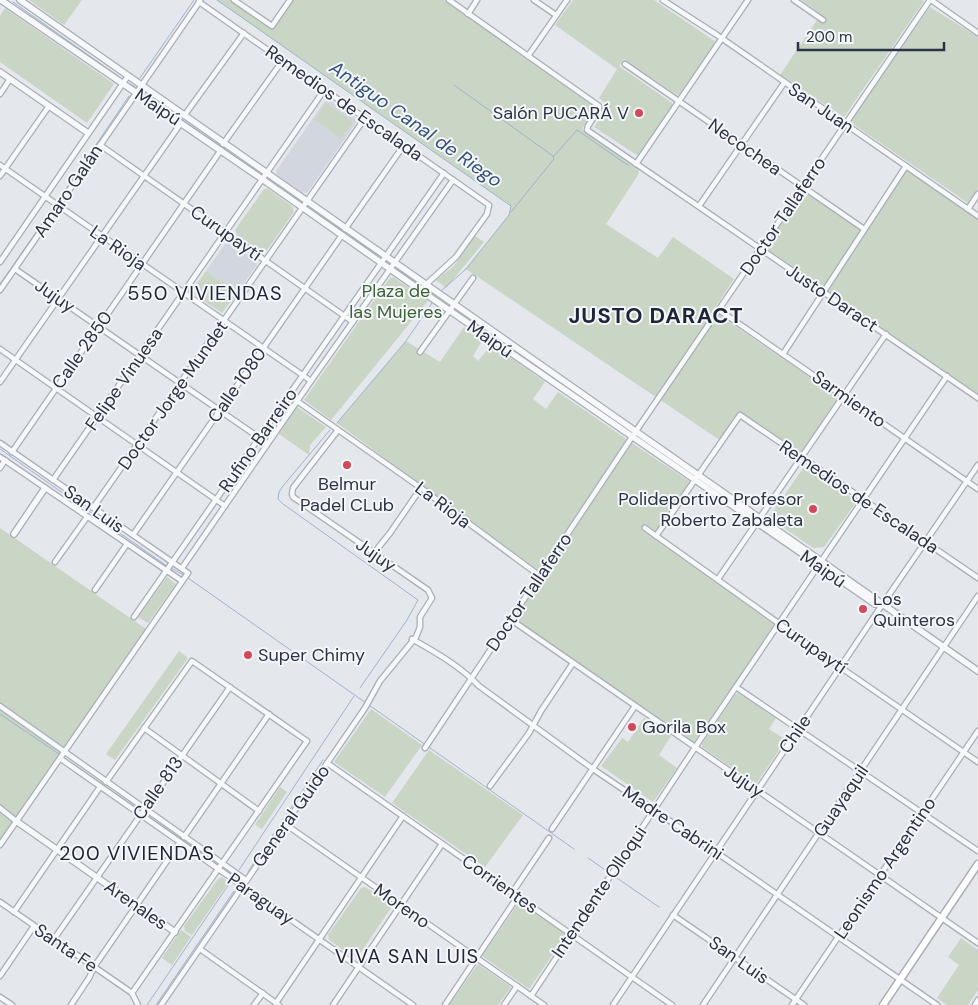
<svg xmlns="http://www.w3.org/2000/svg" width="978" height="1005" font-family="'DM Sans',sans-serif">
	<rect width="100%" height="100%" fill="#e4e7ec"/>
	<g fill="#d2d6de">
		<polygon points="329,100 355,118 356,123 307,193 303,193 277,175 276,171 325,101"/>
		<polygon points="229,242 255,259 257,265 237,293 206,271 225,244"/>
	</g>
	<g fill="#c9d6c5">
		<polygon points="29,0 82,0 64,25"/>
		<polygon points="217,0 234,0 272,26 290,0 444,0 593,106 594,110 582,129 584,132 639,170 638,175 606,224 658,258 673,237 734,279 713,311 839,397 800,454 740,415 721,441 466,269 509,215 511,206"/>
		<polygon points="573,0 654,0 716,42 680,94 677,95 624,59 619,66 672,103 673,106 638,156 594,127 609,106 599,98 617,69 555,25"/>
		<polygon points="801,0 922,0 924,1 844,117 780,75 821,14"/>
		<polygon points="930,7 978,37 978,189 968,203 850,122"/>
		<polygon points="5,8 114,84 87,123 0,62 0,16"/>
		<polygon points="326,103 353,122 341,139 315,120"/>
		<polygon points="906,166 978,216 978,398 761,249 803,187 864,229"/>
		<polygon points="264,189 268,189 292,206 294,212 267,250 260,251 237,235 235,230"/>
		<polygon points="475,236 484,242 446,288 436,280 454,266"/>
		<polygon points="206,271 237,293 222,313 191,292"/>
		<polygon points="393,277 428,301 331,420 304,400 389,279"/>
		<polygon points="464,327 483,339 473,356 478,361 492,344 545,382 533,399 546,409 558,392 625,438 626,441 539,571 337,423 406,341 440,362"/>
		<polygon points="297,407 326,427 310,445 309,455 279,434"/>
		<polygon points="632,443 690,482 653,538 776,624 694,742 690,741 518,621 516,617"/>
		<polygon points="804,467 857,501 824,547 813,548 769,517"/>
		<polygon points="0,528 146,629 0,840"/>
		<polygon points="167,577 176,584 148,623 138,617"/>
		<polygon points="179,651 188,658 115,760 106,754"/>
		<polygon points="738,693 776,718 769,729 786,740 756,784 702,747 702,744 735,695"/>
		<polygon points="371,709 422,745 385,797 334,762"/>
		<polygon points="644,718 671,736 659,755 677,768 653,802 601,766 622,738 628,742"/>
		<polygon points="429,750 523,815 485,867 392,803"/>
		<polygon points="280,787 287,792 262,829 255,825"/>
		<polygon points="222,877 229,882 192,935 185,931 184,926 218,879"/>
		<polygon points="365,887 391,904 391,908 359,955 353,957 329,940 328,935 361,888"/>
		<polygon points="520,901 567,934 529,989 482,956"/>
		<polygon points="181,930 191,937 172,965 162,958"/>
		<polygon points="961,938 978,950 978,990 968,1005 947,1005 937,998 959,965 948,957"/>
		<polygon points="478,964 511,987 498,1005 449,1005"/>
	</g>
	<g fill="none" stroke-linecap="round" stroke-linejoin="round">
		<g stroke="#9fb4cc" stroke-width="1">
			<polyline points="217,0 511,206 509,215 466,269 442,290"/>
			<polyline points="13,2 118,76"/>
			<polyline points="140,78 194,0"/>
			<polyline points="130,84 135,87"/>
			<polyline points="454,85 553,156"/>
			<polyline points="145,94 255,170"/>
			<polyline points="272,182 298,200"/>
			<polyline points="62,195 129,96"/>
			<polyline points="312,210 376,254"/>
			<polyline points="511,212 554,159 553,157 577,130 629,166"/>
			<polyline points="398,270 419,284"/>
			<polyline points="0,284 48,215"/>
			<polyline points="337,423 406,341 432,303"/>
			<polyline points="330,430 283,486 279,492 278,499 283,504 418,600 407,620 360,688"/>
			<polyline points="0,449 167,566"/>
			<polyline points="171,568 185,576"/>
			<polyline points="188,578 574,849"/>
			<polyline points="0,714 59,754"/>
			<polyline points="66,759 138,809"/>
			<polyline points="145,814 213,861"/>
			<polyline points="588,858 659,907"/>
			<polyline points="239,870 354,696"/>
			<polyline points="227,871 241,881"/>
			<polyline points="248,872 323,760"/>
			<polyline points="147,1005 229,884"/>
			<polyline points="156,1005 234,891"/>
		</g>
		<g stroke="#a9aeb7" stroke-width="7">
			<g id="minor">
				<polyline points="234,0 272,26 290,0"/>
				<polyline points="449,0 599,106 599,109 588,126 587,130 978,398"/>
				<polyline points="534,0 556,15"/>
				<polyline points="663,0 717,35 978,216"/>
				<polyline points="794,0 823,20"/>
				<polyline points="931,0 978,33"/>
				<polyline points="199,2 489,205 487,214 456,257 420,290"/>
				<polyline points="468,14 477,0"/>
				<polyline points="528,56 567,0"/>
				<polyline points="625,64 864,229"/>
				<polyline points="0,94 10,79"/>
				<polyline points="184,116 244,33"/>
				<polyline points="223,144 283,60"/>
				<polyline points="100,145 353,322"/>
				<polyline points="636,164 748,0"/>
				<polyline points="0,165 311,381"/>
				<polyline points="0,176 49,106"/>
				<polyline points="699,206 784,83"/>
				<polyline points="968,209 978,194"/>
				<polyline points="345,229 404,145"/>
				<polyline points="0,262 128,76"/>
				<polyline points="15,269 267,443"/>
				<polyline points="0,290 200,1"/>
				<polyline points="719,310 978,489"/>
				<polyline points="0,349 225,506"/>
				<polyline points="420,352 473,278"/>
				<polyline points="783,354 906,166"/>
				<polyline points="0,382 181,123"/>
				<polyline points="297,401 421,488 540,576"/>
				<polyline points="0,443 188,573 0,845"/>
				<polyline points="12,452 221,150"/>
				<polyline points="0,457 182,581"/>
				<polyline points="0,468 5,460"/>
				<polyline points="53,480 325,89"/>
				<polyline points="93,508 365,118"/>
				<polyline points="645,528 840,667 978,762"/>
				<polyline points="133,535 342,235"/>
				<polyline points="656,536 740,415 978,578"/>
				<polyline points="374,553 390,533 421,488"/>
				<polyline points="55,562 87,517"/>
				<polyline points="182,568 311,381 453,180"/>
				<polyline points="718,579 886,334"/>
				<polyline points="95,590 127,544"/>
				<polyline points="134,617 444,173"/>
				<polyline points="510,619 978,943"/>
				<path d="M412 639C435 652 460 666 479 686L593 769 710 848 937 1005"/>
				<polyline points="736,687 978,851"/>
				<polyline points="0,706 246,880"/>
				<polyline points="144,728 259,811"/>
				<polyline points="425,748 636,431 930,0"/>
				<polyline points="61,759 413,1005"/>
				<polyline points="327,763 672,1005"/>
				<polyline points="106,782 192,661 307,741 132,993"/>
				<polyline points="490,786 529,733 541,711 573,663"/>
				<polyline points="0,808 16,821"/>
				<polyline points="285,824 544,1005"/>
				<polyline points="552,829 635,706"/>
				<polyline points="184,837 269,714"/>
				<polyline points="512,893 549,838"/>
				<polyline points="0,902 132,993 138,1005"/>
				<polyline points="14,912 100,787"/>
				<polyline points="673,915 804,1005"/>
				<polyline points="54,939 230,687"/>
				<polyline points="200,949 279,1005"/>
				<polyline points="0,976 34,926"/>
				<polyline points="531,996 702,737 947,376"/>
				<polyline points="0,997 12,1005"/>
				<polyline points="276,1003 403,816"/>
				<polyline points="71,1005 89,978 94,967 180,842"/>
				<polyline points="161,1005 365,708 380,681 416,637 420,627 420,617 432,598 428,590 293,497 292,494 293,488 338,430"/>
				<polyline points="254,1005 263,993"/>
				<polyline points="333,1005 442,844"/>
				<polyline points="445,1005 518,896"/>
				<polyline points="504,1005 517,986"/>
				<polyline points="613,1005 882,605 978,465"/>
				<polyline points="703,1005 978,596"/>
				<polyline points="792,1005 978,731"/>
				<polyline points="975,1005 978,1000"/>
			</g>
		</g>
		<g stroke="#a9aeb7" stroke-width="8">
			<g id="tertiary">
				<polyline points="1,0 262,179 420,290 875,604 882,605"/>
				<polyline points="20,0 978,671"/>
				<polyline points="0,72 88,133"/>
				<polyline points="14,534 45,488"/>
				<polyline points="16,821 175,932"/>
			</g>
		</g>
		<g stroke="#a9aeb7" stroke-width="9">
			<polyline id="secondary" points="883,1005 978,864"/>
		</g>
		<use href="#minor" stroke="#f7f8fa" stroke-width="4.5"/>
		<use href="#tertiary" stroke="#f7f8fa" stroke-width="5.5"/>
		<use href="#secondary" stroke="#fff" stroke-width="6"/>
	</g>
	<g fill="#d1495b" stroke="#f4f6f9" stroke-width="2">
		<circle cx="639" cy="113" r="5"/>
		<circle cx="347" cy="465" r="5"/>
		<circle cx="813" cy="509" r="5"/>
		<circle cx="863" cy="609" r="5"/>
		<circle cx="248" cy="655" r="5"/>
		<circle cx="632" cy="727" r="5"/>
	</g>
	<g text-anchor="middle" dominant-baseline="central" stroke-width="4" stroke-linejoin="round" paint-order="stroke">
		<g font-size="18" fill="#2b3445" stroke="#f4f6f9">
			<text transform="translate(344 103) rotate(35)">Remedios de Escalada</text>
			<text transform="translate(158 107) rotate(34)">Maipú</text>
			<text transform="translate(821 108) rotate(34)">San Juan</text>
			<text transform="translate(745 147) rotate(35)">Necochea</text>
			<text transform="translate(68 191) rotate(-56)">Amaro Galán</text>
			<text transform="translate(783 216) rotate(-56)">Doctor Tallaferro</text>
			<text transform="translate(226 233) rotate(35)">Curupaytí</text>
			<text transform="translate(118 248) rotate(35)">La Rioja</text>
			<text transform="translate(55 296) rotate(35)">Jujuy</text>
			<text transform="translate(832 298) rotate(34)">Justo Daract</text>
			<text transform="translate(490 339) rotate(35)">Maipú</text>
			<text transform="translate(82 350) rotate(-55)">Calle 2850</text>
			<text transform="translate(124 379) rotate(-55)">Felipe Vinuesa</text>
			<text transform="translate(237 385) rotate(-55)">Calle 1080</text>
			<text transform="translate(173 395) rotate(-55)">Doctor Jorge Mundet</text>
			<text transform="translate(849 399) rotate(35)">Sarmiento</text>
			<text transform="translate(258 440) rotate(-55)">Rufino Barreiro</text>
			<text transform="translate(859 497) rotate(34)">Remedios de Escalada</text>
			<text transform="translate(443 505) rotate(37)">La Rioja</text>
			<text transform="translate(94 509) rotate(35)">San Luis</text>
			<text transform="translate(376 555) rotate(35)">Jujuy</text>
			<text transform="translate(823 569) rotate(35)">Maipú</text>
			<text transform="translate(529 592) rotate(-56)">Doctor Tallaferro</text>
			<text transform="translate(811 646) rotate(35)">Curupaytí</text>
			<text transform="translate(795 734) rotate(-56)">Chile</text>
			<text transform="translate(744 781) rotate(34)">Jujuy</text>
			<text transform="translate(158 788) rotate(-55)">Calle 813</text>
			<text transform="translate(841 801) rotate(-56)">Guayaquil</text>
			<text transform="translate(291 816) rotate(-55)">General Guido</text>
			<text transform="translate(673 823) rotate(34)">Madre Cabrini</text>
			<text transform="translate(885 868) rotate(-56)">Leonismo Argentino</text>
			<text transform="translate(500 884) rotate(35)">Corrientes</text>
			<text transform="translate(599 892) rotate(-56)">Intendente Olloqui</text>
			<text transform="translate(261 899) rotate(35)">Paraguay</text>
			<text transform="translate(136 905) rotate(35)">Arenales</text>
			<text transform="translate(402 906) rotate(35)">Moreno</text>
			<text transform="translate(66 948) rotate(34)">Santa Fe</text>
			<text transform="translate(739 960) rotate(35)">San Luis</text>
		</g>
		<g font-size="18" fill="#2b3445" stroke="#f4f6f9" text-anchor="start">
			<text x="629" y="113" text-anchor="end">Salón PUCARÁ V</text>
			<text x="347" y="484" text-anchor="middle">Belmur<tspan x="347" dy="21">Padel CLub</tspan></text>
			<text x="803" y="499" text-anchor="end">Polideportivo Profesor<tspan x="803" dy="21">Roberto Zabaleta</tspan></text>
			<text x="873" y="599">Los<tspan x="873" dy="21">Quinteros</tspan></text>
			<text x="258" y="655">Super Chimy</text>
			<text x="642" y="727">Gorila Box</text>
		</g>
		<g font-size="18" fill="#3f6138" stroke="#f4f6f9">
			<text x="396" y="291">Plaza de<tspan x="396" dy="21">las Mujeres</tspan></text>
		</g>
		<g font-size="19" font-style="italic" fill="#34527a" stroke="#f4f6f9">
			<text transform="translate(416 124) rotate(35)">Antiguo Canal de Riego</text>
		</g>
		<g font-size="20" letter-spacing="1" fill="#1d2536" stroke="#f4f6f9">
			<text x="205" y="293">550 VIVIENDAS</text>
			<text x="137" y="853">200 VIVIENDAS</text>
			<text x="407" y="956">VIVA SAN LUIS</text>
		</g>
		<g font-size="22" font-weight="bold" letter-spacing="1" fill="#1d2536" stroke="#f4f6f9">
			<text x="656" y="315">JUSTO DARACT</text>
		</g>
	</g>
	<path d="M798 42v8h146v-8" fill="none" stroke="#2b3445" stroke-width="2.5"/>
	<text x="806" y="42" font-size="15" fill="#2b3445" stroke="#f4f6f9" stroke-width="4" paint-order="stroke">200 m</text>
</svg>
